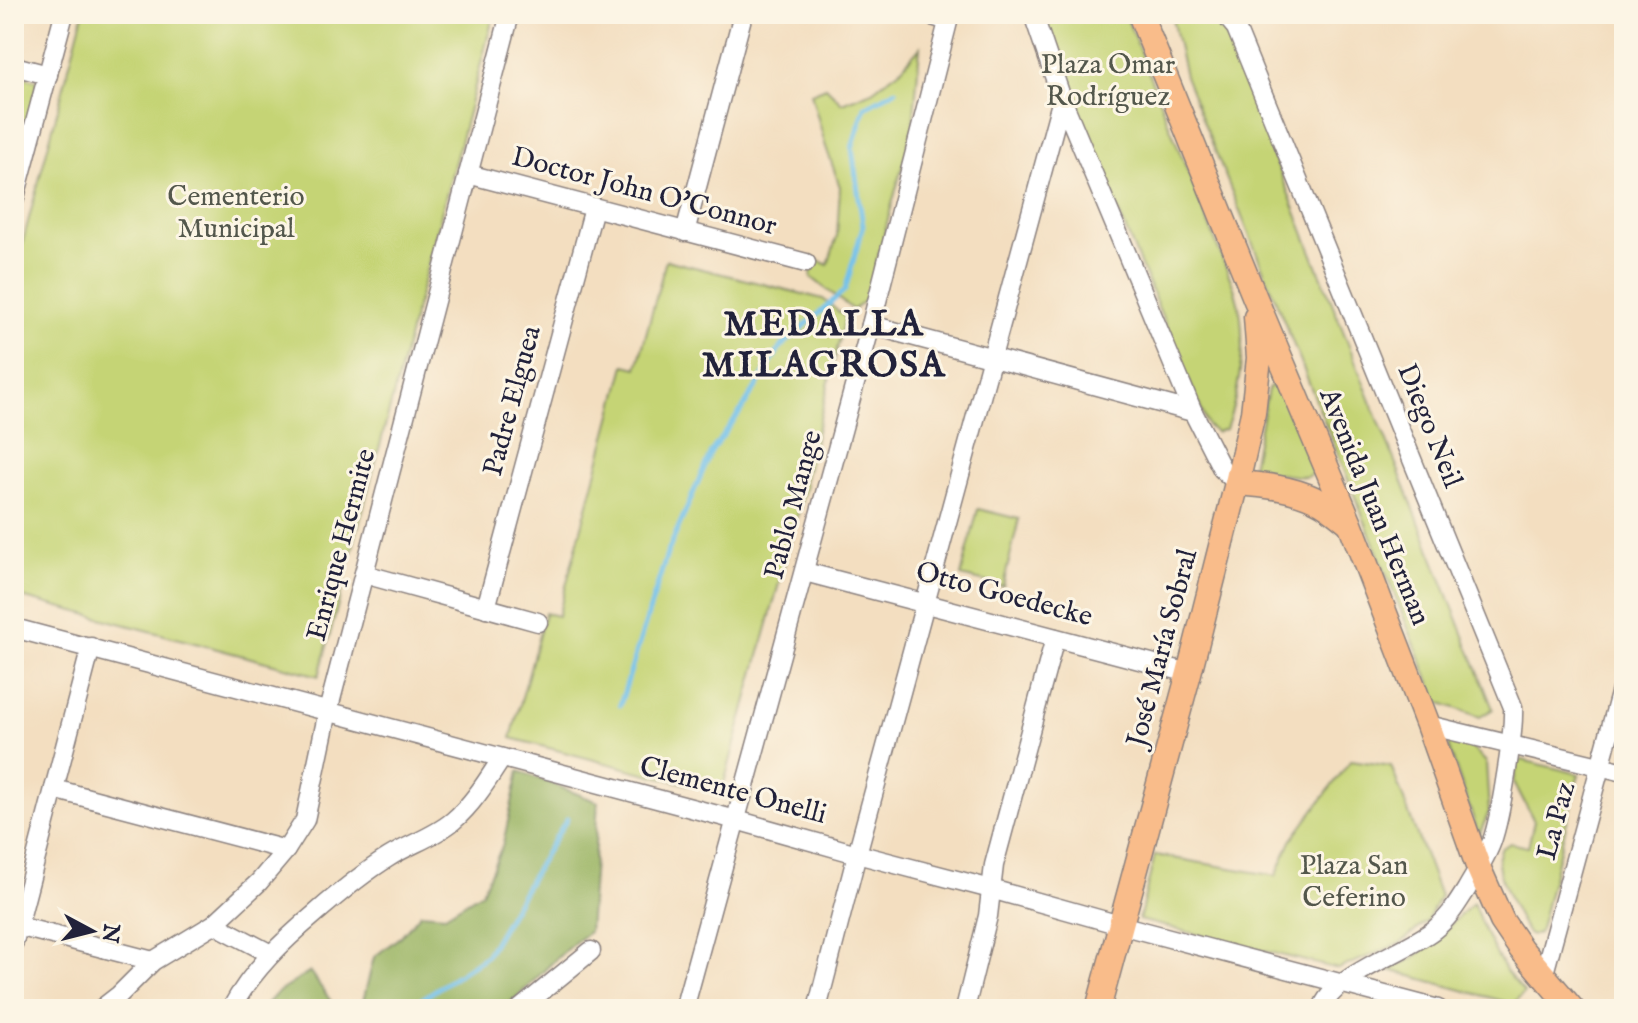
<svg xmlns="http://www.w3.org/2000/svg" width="1638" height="1023" font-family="'IM FELL English',serif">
	<rect width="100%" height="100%" fill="#fcf5e5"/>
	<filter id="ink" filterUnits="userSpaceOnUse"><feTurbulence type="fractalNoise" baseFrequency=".0125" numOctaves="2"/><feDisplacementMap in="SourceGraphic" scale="16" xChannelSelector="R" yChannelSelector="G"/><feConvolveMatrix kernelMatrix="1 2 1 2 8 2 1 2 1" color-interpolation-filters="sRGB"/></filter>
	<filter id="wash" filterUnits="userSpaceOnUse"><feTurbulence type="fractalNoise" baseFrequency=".006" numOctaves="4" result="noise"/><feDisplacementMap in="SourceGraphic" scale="32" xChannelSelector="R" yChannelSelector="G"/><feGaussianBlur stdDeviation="1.8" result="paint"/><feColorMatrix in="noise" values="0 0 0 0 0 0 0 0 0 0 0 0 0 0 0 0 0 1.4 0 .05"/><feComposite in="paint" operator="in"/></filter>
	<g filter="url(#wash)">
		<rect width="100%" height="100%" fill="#f3dec0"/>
		<g fill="#c5d475" stroke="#747b58" stroke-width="2">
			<polygon points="83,14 494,14 319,676 14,595 14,275"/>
			<path d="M1043 14H1125L1234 288C1237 298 1240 308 1241 318 1245 354 1238 396 1226 429L1216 432 1208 426 1069 94 1057 63Z"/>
			<polygon points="1171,14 1209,14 1223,28 1493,709 1480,717 1438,702 1185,76"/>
			<polygon points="920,47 913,126 867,298 853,310 811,277 813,258 828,265 837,236 840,187 825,144 811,93 826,87 842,103 872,91 900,70"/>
			<polygon points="14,74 38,81 17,165 14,164"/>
			<polygon points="666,260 823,299 845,317 804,483 806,485 723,787 712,791 511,738 545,613 558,616 625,365 637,368"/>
			<polygon points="1273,384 1282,385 1315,465 1315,472 1306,477 1251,471 1268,389"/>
			<polygon points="978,509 1019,519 1003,586 961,576"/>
			<path d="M1449 741C1466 741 1475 750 1486 762L1489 812 1479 835 1449 748Z"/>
			<polygon points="1351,760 1391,766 1440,896 1427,921 1401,943 1338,969 1139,920 1155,855 1276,876 1291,841"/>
			<path d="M1522 760 1579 774 1539 933 1535 935H1529C1518 919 1499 881 1498 862 1498 858 1500 853 1501 849L1510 843 1528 847 1534 821 1514 782 1518 762Z"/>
			<polygon points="1473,903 1484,930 1504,969 1524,992 1514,1004 1389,970 1412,959 1427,947"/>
		</g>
		<g fill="#9cb666" stroke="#5f6c50" stroke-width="2">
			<path d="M519 771 598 802 589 932C557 953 533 985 503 1009H361L374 957 401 936 421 913 445 915 482 892 503 844Z"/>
			<polygon points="310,972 333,1004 342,1009 262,1009 277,993"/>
		</g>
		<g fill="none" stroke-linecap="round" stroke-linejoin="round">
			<g stroke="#6fc0eb" stroke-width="5">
				<polyline points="620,705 667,554 711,452 743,408 780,348 845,290 863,226 852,148 865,107 896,90"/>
				<polyline points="407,1009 486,956 542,859 567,819"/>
			</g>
		</g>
	</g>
	<g filter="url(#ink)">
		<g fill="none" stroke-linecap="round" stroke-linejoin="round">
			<g stroke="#8a807e" stroke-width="21">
				<g id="minor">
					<polyline points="925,14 948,21"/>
					<polyline points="1033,14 1062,99 1193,412 1222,469 1237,483"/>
					<path d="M1224 14 1236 28 1513 707C1514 728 1510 748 1507 769 1503 793 1500 818 1492 841 1486 858 1475 874 1466 890 1457 904 1449 918 1435 929 1407 952 1332 975 1322 1009"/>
					<polyline points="14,66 48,75"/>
					<polyline points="468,174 806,263"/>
					<polyline points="14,201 64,14"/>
					<polyline points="685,232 743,14"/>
					<polyline points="871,325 1193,412"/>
					<polyline points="805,572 1189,673"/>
					<polyline points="364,574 538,622"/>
					<polyline points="486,608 594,208"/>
					<polyline points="14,628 736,820 857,854 991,889 1120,925 1438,1009"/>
					<polyline points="1428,725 1624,772"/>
					<polyline points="54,789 286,850"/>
					<polyline points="214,924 271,954"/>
					<polyline points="14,925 153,961"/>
					<polyline points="14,942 91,647"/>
					<polyline points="1543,977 1624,679"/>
					<polyline points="101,1009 119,995 153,961 214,924 259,882 286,850 305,820 328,711 510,14"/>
					<path d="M231 1009C252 970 283 941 316 913 339 893 363 873 389 857 410 844 434 837 453 821 473 804 487 781 502 758"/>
					<polyline points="520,1009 591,951"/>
					<polyline points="684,1009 871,325 950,14"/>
					<polyline points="817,1009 857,854 1062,99"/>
					<polyline points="965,1009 988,916 994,865 1055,638"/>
				</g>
			</g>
			<g stroke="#8a807e" stroke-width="27">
				<g id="major">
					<polyline points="1140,14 1255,298 1350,523 1428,725 1479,869 1502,921 1521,949 1572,1009"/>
					<path d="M1237 483C1265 485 1292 488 1317 500 1328 505 1338 514 1348 522"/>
					<polyline points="1098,1009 1189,673 1237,483 1253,413 1259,358 1256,317"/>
				</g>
			</g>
			<use href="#minor" stroke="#fff" stroke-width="18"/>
			<use href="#major" stroke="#f9bc8a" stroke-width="24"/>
		</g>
	</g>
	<g text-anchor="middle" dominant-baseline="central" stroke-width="6" stroke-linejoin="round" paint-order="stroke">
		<g font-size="28" fill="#53574c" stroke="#fcf5e5">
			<text x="1108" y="65">Plaza Omar<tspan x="1108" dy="32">Rodríguez</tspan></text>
			<text x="236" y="197">Cementerio<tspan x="236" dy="32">Municipal</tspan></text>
			<text x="1354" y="866">Plaza San<tspan x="1354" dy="32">Ceferino</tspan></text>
		</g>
		<g font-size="28" fill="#22223b" stroke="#fcf5e5">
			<text transform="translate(644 192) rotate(15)">Doctor John O'Connor</text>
			<text transform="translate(513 401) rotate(-75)">Padre Elguea</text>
			<text transform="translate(1429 426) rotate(68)">Diego Neil</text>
			<text transform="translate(794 505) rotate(-75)">Pablo Mange</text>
			<text transform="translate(1374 507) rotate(68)">Avenida Juan Herman</text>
			<text transform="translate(342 545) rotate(-75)">Enrique Hermite</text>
			<text transform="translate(1004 595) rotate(15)">Otto Goedecke</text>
			<text transform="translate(1163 648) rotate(-75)">José María Sobral</text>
			<text transform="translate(733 791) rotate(15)">Clemente Onelli</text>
			<text transform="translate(1557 821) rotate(-75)">La Paz</text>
		</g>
		<g font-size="36" font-weight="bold" letter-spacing="2" fill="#22223b" stroke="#fcf5e5">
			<text x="824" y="325">MEDALLA<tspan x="824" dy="41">MILAGROSA</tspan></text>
		</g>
	</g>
	<rect width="1638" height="1023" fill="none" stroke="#fcf5e5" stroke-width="48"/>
	<g transform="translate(92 931) rotate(97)" stroke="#fcf5e5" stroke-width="6" paint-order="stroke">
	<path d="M0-6L14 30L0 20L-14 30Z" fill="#22223b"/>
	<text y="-12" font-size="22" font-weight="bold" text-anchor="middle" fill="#22223b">N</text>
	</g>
</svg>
